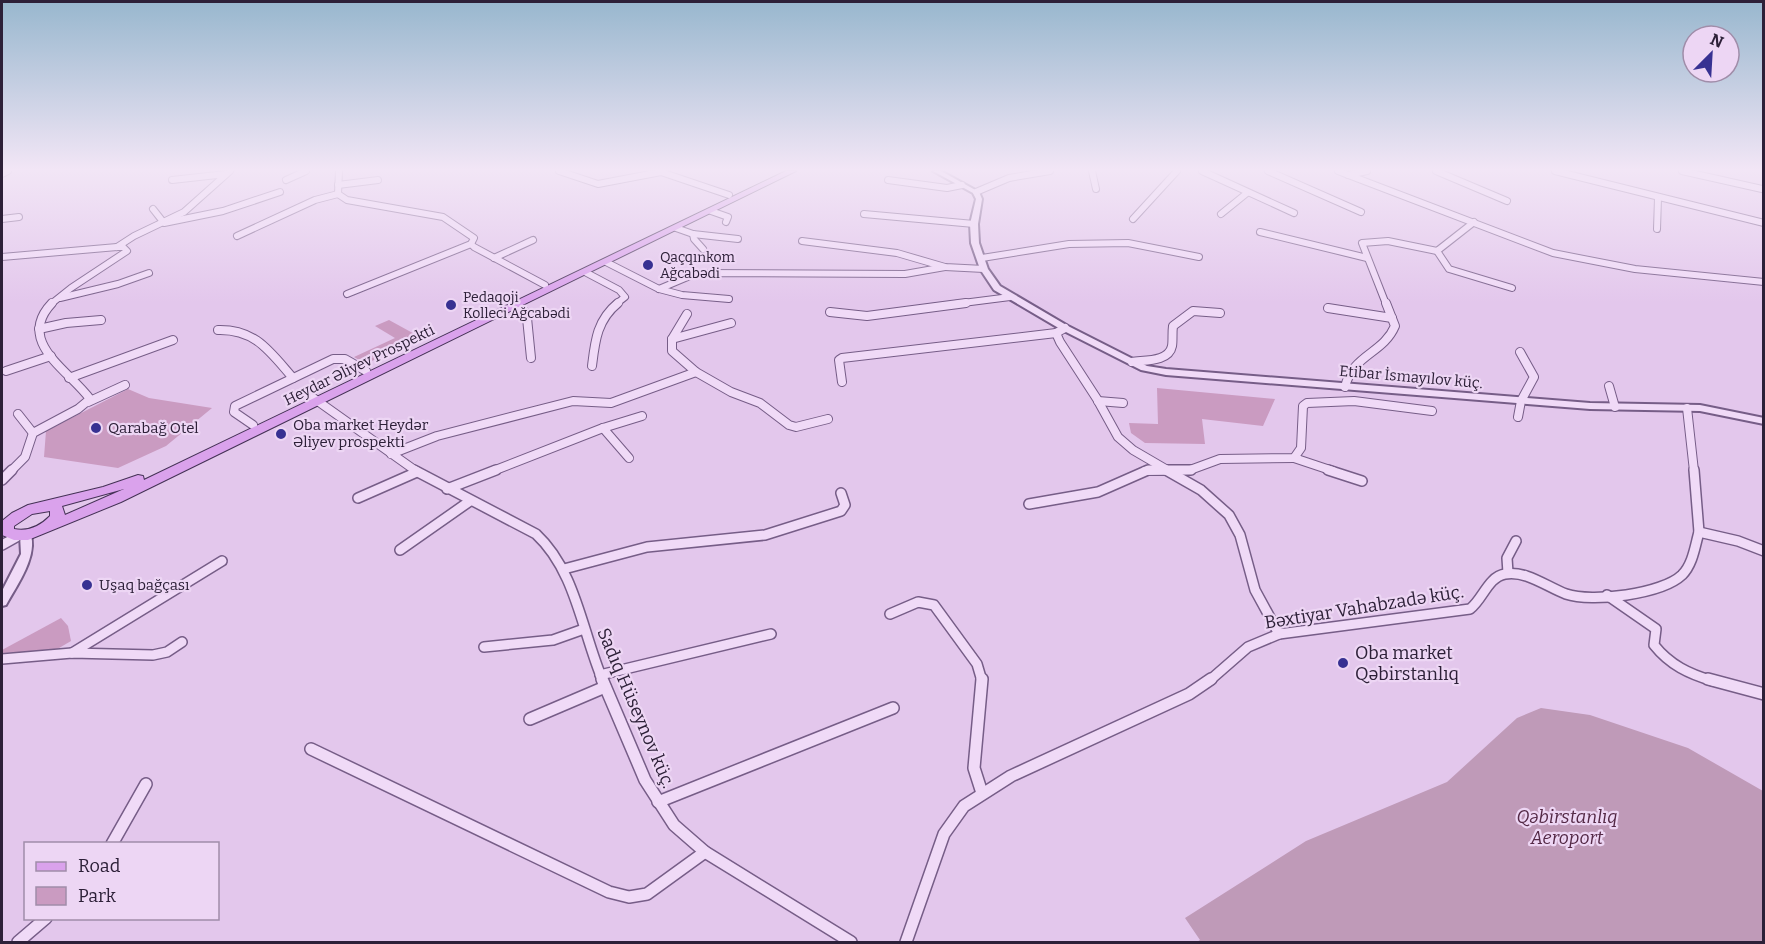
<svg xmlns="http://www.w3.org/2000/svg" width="1765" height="944" font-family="Bitter,serif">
	<rect width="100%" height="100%" fill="#e3c7ec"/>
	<g fill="#ca9bc1">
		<polygon points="389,320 420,337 366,364 354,357 395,338 375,326"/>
		<polygon points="1157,388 1275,399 1263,426 1202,419 1205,444 1145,443 1131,433 1129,423 1158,424"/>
		<polygon points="128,389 149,398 212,408 166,446 118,468 44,457 46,431"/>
		<polygon points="61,618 68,626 71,641 54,651 2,653 2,650"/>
	</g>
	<polygon fill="#bf9ab8" points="1541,708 1590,715 1688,748 1763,791 1763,942 1197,942 1200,940 1185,918 1306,841 1447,782 1517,718"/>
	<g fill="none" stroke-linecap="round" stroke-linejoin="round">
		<g stroke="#765d87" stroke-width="8">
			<g id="minor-far3">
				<polyline points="339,171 338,194 347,200 443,217 474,238 471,244 474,247 545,285"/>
				<polyline points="559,171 598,184 661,172 729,195"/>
				<polyline points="1092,171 1096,189"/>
				<polyline points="1202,171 1294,213"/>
				<polyline points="1268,171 1361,212"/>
				<polyline points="1338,171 1553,253 1635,269 1764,282"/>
				<polyline points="1436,171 1507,201"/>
				<polyline points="1555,171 1764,223"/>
				<polyline points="1682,171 1762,189"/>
				<polyline points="2,174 8,171"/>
				<polyline points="1348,175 1367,171"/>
				<polyline points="172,180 226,174"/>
				<polyline points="286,180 306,171"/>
				<polyline points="888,180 947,188 962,185"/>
				<polyline points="338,185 378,180"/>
				<polyline points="976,192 1009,178 1050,171"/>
				<polyline points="153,209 164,223 223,211 280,192"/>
				<polyline points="711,211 728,217 726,222"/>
				<polyline points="864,214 974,224"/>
				<polyline points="1221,214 1247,193"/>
				<polyline points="2,219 19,217"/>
				<polyline points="1133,219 1177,171"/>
				<polyline points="676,228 693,234 738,239"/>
				<polyline points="1657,229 1658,198"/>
				<polyline points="1260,232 1367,258"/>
				<polyline points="693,234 694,239 703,249"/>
				<polyline points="237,236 315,200 338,194"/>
				<polyline points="802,241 897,253 945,267 984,269"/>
				<polyline points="117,247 134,236 184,212 230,171"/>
				<polyline points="1437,251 1449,269 1512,288"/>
				<polyline points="2,257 117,247 123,247 127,251 71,288 51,304"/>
				<polyline points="494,258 533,240"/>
				<polyline points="982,258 1069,244 1128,243 1199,257"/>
				<polyline points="606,262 659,289 682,295 729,299"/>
				<polyline points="585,272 619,290 625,297 616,304"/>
				<polyline points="659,289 697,273 905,274 945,267"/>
				<polyline points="347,294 471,244"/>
				<polyline points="60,298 118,284 149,273"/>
				<polyline points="955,304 1010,297"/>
				<polyline points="1386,304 1362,243 1388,241 1437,251 1474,222"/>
			</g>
		</g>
		<g stroke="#765d87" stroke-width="10">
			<g id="minor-far2">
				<polyline points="515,306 525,312 527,318 531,358"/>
				<polyline points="1328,308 1392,318"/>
				<polyline points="830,312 867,316 966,303"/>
				<polyline points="687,314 672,339 672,351 696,372 731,392 760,403 789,425 796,427 828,419"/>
				<polyline points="1065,328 1056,333 1060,342 1097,399 1118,437 1133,450 1169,471"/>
				<polyline points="39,329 66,323 101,320"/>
				<path d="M218 330C256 329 270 352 293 378"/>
				<polyline points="672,339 731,323"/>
				<path d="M1132 362C1144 360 1169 362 1172 346 1173 340 1172 333 1173 326L1193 311 1220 313"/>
				<path d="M592 366C595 341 597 320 618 303"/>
				<polyline points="6,371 51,356"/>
				<polyline points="69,378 173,340"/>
				<polyline points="842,382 839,360 842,358 1056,333"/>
				<polyline points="1609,386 1615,407"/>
				<path d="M1345 387C1353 354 1383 354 1395 326L1386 303"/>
				<polyline points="312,397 416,471"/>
				<polyline points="1098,401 1123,403"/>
				<polyline points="88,402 125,385"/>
				<polyline points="1687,408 1694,471"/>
				<polyline points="18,414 33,433"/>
				<polyline points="1518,417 1521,401 1534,377 1520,352"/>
				<polyline points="253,425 234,412 235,406 333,359 345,359 366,371"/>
				<polyline points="603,428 629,458"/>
				<polyline points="391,454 437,436 573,401 611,403 696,372"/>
				<polyline points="1294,458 1333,471"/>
				<path d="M11 471 25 457 33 433 78 409 90 399C69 370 15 342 52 303"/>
				<polyline points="493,471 603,428 642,416"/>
				<polyline points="1145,471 1190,470 1220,459 1294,458 1301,448 1303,406 1307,403 1354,401 1432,411"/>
			</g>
		</g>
		<g stroke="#765d87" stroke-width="12">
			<g id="minor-far1">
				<path d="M414 470 536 534C576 571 582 632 603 681"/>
				<polyline points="1166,470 1201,490 1229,515 1240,535 1255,590 1279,634"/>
				<polyline points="1328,470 1362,481"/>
				<polyline points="1694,470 1699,532"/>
				<polyline points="2,480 12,470"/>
				<polyline points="447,489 496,470"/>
				<polyline points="358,498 417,472"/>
				<polyline points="1029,504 1098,492 1148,470 1191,470"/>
				<polyline points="2,545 18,536"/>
				<polyline points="400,550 470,501"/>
				<polyline points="564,569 647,547 765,535 841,511 845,505 841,493"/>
				<polyline points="1508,573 1507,558 1516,541"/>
				<path d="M1607 595 1656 629 1654 645C1670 665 1689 674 1713 681"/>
				<polyline points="890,614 918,602 934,605 977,664 982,681"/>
				<polyline points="484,647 553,640 584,629"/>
				<polyline points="72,653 222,561"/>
				<polyline points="2,659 72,653 153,655 167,652 182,642"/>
				<polyline points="600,675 771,634"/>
				<path d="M1209 681 1248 647 1279 634 1470 609C1483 599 1488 577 1505 574 1526 570 1547 587 1566 594 1592 603 1662 594 1682 575 1693 564 1695 546 1699 532L1738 541 1764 551"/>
			</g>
		</g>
		<g stroke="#765d87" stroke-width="14">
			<g id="minor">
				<polyline points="602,679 645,780 674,825 705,852 851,942"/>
				<polyline points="982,679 974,768 982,793"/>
				<polyline points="1708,679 1764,694"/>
				<polyline points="530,719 605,687"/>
				<polyline points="311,749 609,892 629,897 647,894 705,852"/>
				<polyline points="658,802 893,708"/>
				<polyline points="112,844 146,784"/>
				<polyline points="18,942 46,918"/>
				<polyline points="906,942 944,834 964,806 1011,776 1189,694 1211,679"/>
			</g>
		</g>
		<g stroke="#765d87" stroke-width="4">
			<g id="tertiary">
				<polygon points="933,171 941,171 979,192 982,199 978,224 979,243 988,269 1000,286 1068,326 1135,360 1147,366 1166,369 1590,403 1700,405 1764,418 1764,424 1700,411 1590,409 1166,375 1141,370 1062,330 994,290 980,269 971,243 970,224 976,199 973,193"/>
				<path d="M26 531 30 532C39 555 17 585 6 605L2 606V591L21 554 20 535 22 532Z"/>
			</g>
		</g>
		<g stroke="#443155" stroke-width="2">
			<path id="primary" d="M786 171H796L121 502 28 540H14L2 535V521L12 513 28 505 103 487 138 475 143 476 144 480ZM124 489 65 515 62 506ZM50 511V516C40 526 29 532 14 529V526L32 514Z"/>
		</g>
		<use href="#minor-far3" stroke="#f0daf7" stroke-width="6"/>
		<use href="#minor-far2" stroke="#f0daf7" stroke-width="8"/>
		<use href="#minor-far1" stroke="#f0daf7" stroke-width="9"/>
		<use href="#minor" stroke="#f0daf7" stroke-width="11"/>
		<use href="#tertiary" fill="#f0daf7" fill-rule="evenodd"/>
		<use href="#primary" fill="#daa2ec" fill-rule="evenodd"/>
	</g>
	<linearGradient id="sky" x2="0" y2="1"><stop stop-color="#98b7ce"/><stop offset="0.56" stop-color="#f2e6f6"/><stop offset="1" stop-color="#f2e6f6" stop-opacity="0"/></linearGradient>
	<rect width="1765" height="303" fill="url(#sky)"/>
	<g fill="#373192" stroke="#edd6f4" stroke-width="2">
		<circle cx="648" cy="265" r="6"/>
		<circle cx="451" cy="305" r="6"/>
		<circle cx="96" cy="428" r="6"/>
		<circle cx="281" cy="434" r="6"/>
		<circle cx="87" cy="585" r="6"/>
		<circle cx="1343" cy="663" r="6"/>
	</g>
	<g text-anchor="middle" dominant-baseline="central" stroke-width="4.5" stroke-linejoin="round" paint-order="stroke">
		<g font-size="14" fill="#2d2038" stroke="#edd6f4" text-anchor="start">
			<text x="660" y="257">Qaçqınkom<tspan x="660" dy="16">Ağcabədi</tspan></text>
			<text x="463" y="297">Pedaqoji<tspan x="463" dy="16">Kolleci Ağcabədi</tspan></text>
		</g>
		<g font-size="15" fill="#2d2038" stroke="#edd6f4">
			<text transform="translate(359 365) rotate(-26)">Heydar Əliyev Prospekti</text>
			<text transform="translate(1411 377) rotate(5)">Etibar İsmayılov küç.</text>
		</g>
		<g font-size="15" fill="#2d2038" stroke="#edd6f4" text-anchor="start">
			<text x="293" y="425">Oba market Heydər<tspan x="293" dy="17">Əliyev prospekti</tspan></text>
			<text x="108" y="428">Qarabağ Otel</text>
			<text x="99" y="585">Uşaq bağçası</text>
		</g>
		<g font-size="18" fill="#2d2038" stroke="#edd6f4">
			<text transform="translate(1364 607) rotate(-9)">Bəxtiyar Vahabzadə küç.</text>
			<text transform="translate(636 708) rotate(67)">Sadıq Hüseynov küç.</text>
		</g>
		<g font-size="18" fill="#2d2038" stroke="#edd6f4" text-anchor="start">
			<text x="1355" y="653">Oba market<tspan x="1355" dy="21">Qəbirstanlıq</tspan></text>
		</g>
		<g font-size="18" font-style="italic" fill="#532845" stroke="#edd6f4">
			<text x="1567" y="817">Qəbirstanlıq<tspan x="1567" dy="21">Aeroport</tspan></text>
		</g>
	</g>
	<rect width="1765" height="944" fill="none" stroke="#2d2038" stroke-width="6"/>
	<rect x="24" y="842" width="195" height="78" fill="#edd6f4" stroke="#a08da9" stroke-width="1.5"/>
	<rect x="36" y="862" width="30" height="9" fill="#daa2ec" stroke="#a08da9" stroke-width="1.5"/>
	<text x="78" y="872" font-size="18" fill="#2d2038">Road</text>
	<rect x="36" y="887" width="30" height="18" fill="#ca9bc1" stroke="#a08da9" stroke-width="1.5"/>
	<text x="78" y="902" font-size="18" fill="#2d2038">Park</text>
	<g transform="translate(1711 54) rotate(24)"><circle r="28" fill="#edd6f4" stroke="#a08da9" stroke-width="1.5"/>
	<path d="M0-4.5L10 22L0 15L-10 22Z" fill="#373192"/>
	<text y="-9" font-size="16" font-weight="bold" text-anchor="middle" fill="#2d2038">N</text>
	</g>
</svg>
